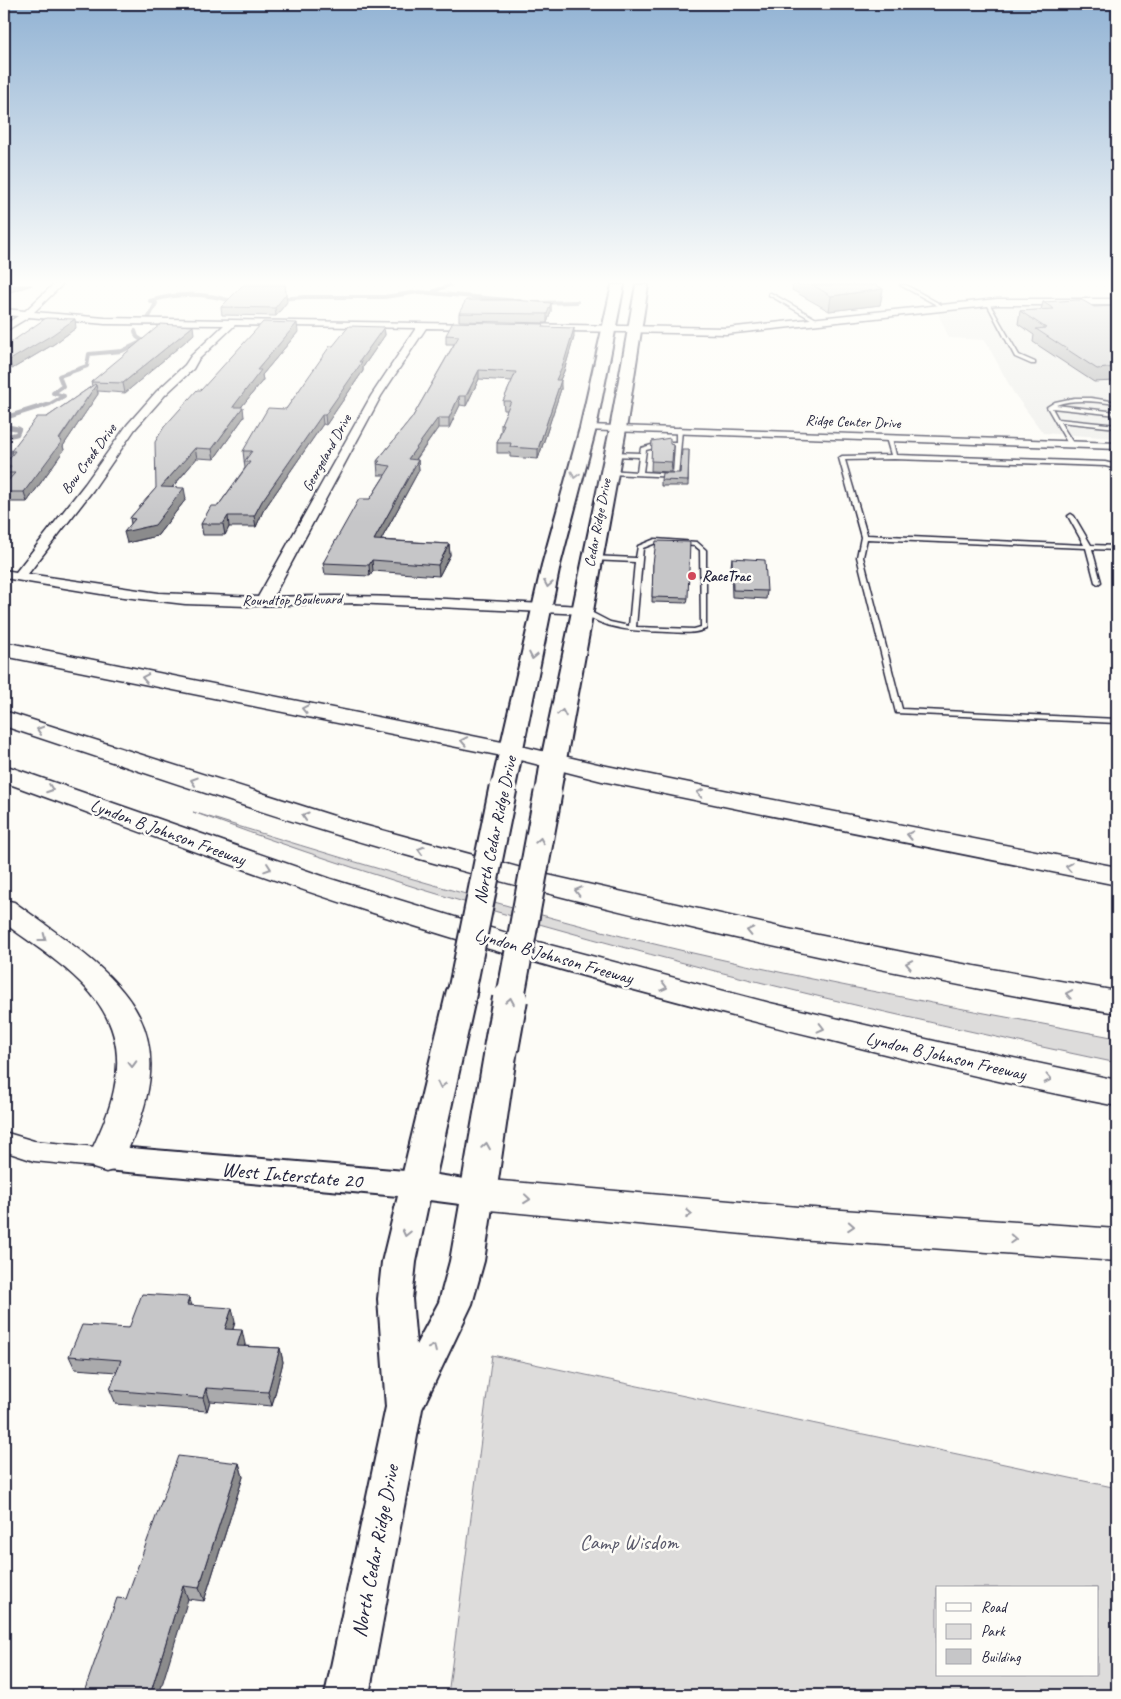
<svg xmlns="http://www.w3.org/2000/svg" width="1121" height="1699" font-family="Caveat,sans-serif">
	<rect width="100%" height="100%" fill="#fdfcf7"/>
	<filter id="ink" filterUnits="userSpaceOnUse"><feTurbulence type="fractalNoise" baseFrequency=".02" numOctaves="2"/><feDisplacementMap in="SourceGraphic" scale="10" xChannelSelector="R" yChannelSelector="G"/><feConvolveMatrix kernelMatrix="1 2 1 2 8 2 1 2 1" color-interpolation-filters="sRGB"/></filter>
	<g filter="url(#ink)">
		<polygon fill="#ecece9" points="1044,304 1117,306 1117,438 1043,433 1013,392 985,340 949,338 938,313 1000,306"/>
		<g fill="#dddcdb" stroke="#807f8b" fill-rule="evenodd">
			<path d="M193 812C336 857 480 900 625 937 788 977 953 1007 1117 1038V1063C805 997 493 923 193 812Z"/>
			<path d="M492 1355 1117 1488V1695H448ZM937 1588H1097V1675H937Z"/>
		</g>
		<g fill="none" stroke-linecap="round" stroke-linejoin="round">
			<g stroke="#787885" stroke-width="4">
				<polyline points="434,291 450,285"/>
				<polyline points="279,299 305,297 384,297 419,292 520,301"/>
				<polyline points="533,303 577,302"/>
				<path d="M148 319 156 303 150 301C170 295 188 293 209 296 218 297 226 300 236 301"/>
				<polyline points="38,408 50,404 64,396 53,393 63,386 59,376 87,366 89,354 122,351 143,341 137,337 135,331"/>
			</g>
			<g stroke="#787885" stroke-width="4.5">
				<polyline points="4,418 42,406"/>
				<polyline points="4,426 19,429 17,434 4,437"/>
			</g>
			<g stroke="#22223b" stroke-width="3">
				<g id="service">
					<polygon points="900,285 906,285 947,308 944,309"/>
					<polygon points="769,293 771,293 820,321 816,322 769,295"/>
					<polygon points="986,302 989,303 1019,355 1035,362 1035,364 1031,364 1015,357"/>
					<path d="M1074 398H1091L1117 402V404C1097 402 1076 398 1056 405L1117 412V415L1052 408 1058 419 1117 425V428L1060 422 1073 443 1068 444 1047 407 1055 402Z"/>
					<path d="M679 428 682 430 678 477 609 474 606 472 609 470 637 472 639 457 612 456 609 454 612 452 640 453 641 448 662 442H676V430ZM662 446H675L673 474 643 472 646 450Z"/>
					<polygon points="889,436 892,438 896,455 1105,462 1117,465 1117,469 1105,466 894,459 845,460 867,535 1084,545 1068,516 1071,514 1074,516 1091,545 1117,546 1117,550 1092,549 1101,582 1098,584 1095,582 1086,548 867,539 863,557 902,709 1117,719 1117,723 896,713 857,557 861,537 839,458 842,456 891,455 886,438"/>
					<path d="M655 539 697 542 706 550V629C694 634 682 633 668 632 638 631 604 631 580 610L581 609H585L610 622 629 626 635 562 591 560 588 558 591 556 636 558 638 546ZM656 543 695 546 700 550 701 627 694 629 636 627 643 548Z"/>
				</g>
			</g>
			<g stroke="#22223b" stroke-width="3">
				<g id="minor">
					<path d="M53 285H62L34 312 105 318 480 324 482 326 477 329 426 328 381 396 273 597C377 593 479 601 583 606L588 607 590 610 588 613 583 614 355 603 247 606 185 604 107 595 4 578V570L16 572 85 484 127 425 157 391 185 365 191 356 224 325 105 324 29 317 4 332V325L18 316 4 315V309L25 311ZM235 325 416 328 371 396 258 597 159 593 28 574 93 490 135 429 165 395 193 369 198 360Z"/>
					<polygon points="997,299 1117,299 1117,305 997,305 726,334 519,330 514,327 519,324 726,328"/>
					<polygon points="588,425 1117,443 1117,449 584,430 582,428 584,426"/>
					<polygon points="4,1132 34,1141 106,1148 115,1151 118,1158 115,1165 106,1168 34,1161 4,1151"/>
				</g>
			</g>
			<g stroke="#22223b" stroke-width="4">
				<path id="tertiary" d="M106 1146 417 1172 478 1181 489 1185 494 1194 484 1261 472 1304 422 1409 369 1695H325L386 1407 378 1299 382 1262 398 1196 106 1170 95 1167 91 1158 95 1149ZM429 1200 460 1204 450 1261 439 1302 416 1345 412 1299 416 1262Z"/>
			</g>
			<g stroke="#22223b" stroke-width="4">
				<g id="secondary">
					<polygon points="612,285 624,285 596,428 560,565 515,788 512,793 503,795 494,793 491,788 542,565 580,428"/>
					<polygon points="636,285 648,285 626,429 560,793 557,798 548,800 539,798 536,793 541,760 610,429"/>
					<polygon points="462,980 473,983 477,990 434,1185 429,1195 417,1199 405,1195 400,1185 447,990 451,983"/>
					<polygon points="501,1037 512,1041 517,1049 496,1194 490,1204 478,1208 466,1204 460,1194 485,1049 490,1041"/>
				</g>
			</g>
			<g stroke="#22223b" stroke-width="3">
				<g id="motorway">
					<polygon points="4,642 512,744 602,765 748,795 1117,867 1117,885 748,811 602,781 512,758 4,656"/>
					<path d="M4 711 356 823 543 874 788 929 952 962 1117 991V1013C1020 998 924 978 827 958 682 927 537 893 395 852 263 814 134 769 4 726Z"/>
					<path d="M4 765 331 879 523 938 770 1003 943 1043 1117 1080V1106C1018 1087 919 1063 821 1038 669 1001 516 959 367 911 244 871 124 826 4 782Z"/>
					<path d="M4 900 14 902C125 982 194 1023 119 1168L106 1172 93 1168 88 1158C98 1136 109 1114 114 1090 133 1003 63 967 4 923Z"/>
					<polygon points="478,1179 798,1207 1117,1229 1117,1261 798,1239 478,1209 465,1205 460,1194 465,1183"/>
				</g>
			</g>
			<use href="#service" fill="#fdfcf7" fill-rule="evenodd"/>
			<use href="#minor" fill="#fdfcf7" fill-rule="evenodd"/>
			<use href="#tertiary" fill="#fdfcf7" fill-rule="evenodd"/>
			<use href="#secondary" fill="#fdfcf7" fill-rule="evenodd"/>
			<use href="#motorway" fill="#fdfcf7" fill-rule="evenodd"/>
			<g stroke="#22223b" stroke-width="31" stroke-linecap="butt">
				<g id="secondary-bridge-far1">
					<polyline points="462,990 503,788"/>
					<polyline points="510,1000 548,793"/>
				</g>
			</g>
			<g stroke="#22223b" stroke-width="38" stroke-linecap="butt">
				<polyline id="secondary-bridge" points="501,1049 510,999"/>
			</g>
			<use href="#secondary-bridge-far1" stroke="#fdfcf7" stroke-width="27"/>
			<use href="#secondary-bridge" stroke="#fdfcf7" stroke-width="34"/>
		</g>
		<g fill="#aaaaac" stroke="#22223b">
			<polygon points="793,285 876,285 883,289 880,305 829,311 792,290"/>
			<polygon points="287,302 276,316 222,315 221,307"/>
			<polygon points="1043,302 1094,307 1117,306 1117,382 1115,381 1094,382 1033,342 1034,335 1018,324 1020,311 1041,310"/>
			<polygon points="551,303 551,311 547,323 459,321 459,313"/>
			<polygon points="384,327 385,335 363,367 363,371 326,425 323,424 263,511 256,527 229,527 225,535 203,535 201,524 218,506 245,468 243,451 286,409 333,346"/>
			<polygon points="544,327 574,337 564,371 560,380 561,389 538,459 510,457 510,453 497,453 497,443 501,431 501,424 507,410 504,410 503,401 512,381 479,379 466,406 460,405 449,428 438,428 416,460 418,460 419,470 381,540 449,544 450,555 439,576 373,571 370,576 325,574 323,563 370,499 385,475 378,475 377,461 412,418 454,344 446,344 446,335"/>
			<polygon points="76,328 54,344 12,369 4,357 4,347"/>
			<polygon points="298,332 262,375 263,380 241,407 244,417 214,459 197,458 172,488 186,499 157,536 127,543 131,524 130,518 156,488 201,390"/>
			<polygon points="194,334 125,393 98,391 98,394 63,446 64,450 27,502 4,502 4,485 8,480 7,477 6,477 4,470 4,465 12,455 11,451 47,417 92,386 91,382"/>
			<polygon points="652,441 673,445 671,472 651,471"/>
			<polygon points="689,450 688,486 661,486 661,480 680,473"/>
			<polygon points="732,558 767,591 766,599 732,597 731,566"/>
			<polygon points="653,564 688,598 687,603 652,602"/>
			<polygon points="192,1306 235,1322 233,1329 245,1344 245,1346 280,1348 283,1362 272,1406 210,1401 207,1411 116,1404 110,1390 117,1372 75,1369 69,1356 129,1328"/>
			<polygon points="239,1463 243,1477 204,1601 188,1599 126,1599"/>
		</g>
		<g fill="#8b8b8c" stroke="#22223b">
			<polygon points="4,285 32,285 4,294"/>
			<polygon points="285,285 287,302 276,316 275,308"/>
			<polygon points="883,289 880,305 829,311 831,296"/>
			<polygon points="551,303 551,311 547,323 547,314"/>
			<polygon points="75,319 76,328 54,344 12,369 10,360"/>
			<polygon points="297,323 298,332 262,375 263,380 234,416 233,407 257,370"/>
			<polygon points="193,326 194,334 125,393 123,383"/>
			<polygon points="384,327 385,335 363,367 363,371 326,425 325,415 359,362"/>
			<polygon points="574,328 574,337 564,371 556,389 556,380"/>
			<polygon points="479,370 479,379 466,406 466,396"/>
			<polygon points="561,380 561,389 538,459 538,449"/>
			<polygon points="96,385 98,394 63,446 64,450 27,502 24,492"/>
			<polygon points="459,396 460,405 449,428 449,418"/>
			<polygon points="243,407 244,417 214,459 212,449"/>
			<polygon points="322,415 323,424 263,511 256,527 254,516 262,501"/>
			<polygon points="438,418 438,428 409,469 408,459"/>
			<polygon points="195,448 197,458 163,498 161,487"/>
			<polygon points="418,460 419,470 375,551 374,540"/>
			<polygon points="184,488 186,499 157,536 127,543 124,532"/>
			<polygon points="228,516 229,527 225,535 223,524"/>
			<polygon points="449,544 450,555 439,576 438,565"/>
			<polygon points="372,560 373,571 370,576 369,565"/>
			<polygon points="189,1297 194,1311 187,1305"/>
			<polygon points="232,1308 235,1322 229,1342 225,1329"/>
			<polygon points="242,1330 245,1344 241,1359 237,1346"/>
			<polygon points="280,1348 283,1362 272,1406 268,1392"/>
			<polygon points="206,1388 210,1401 207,1411 203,1398"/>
			<polygon points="239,1463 243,1477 204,1601 199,1588"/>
			<polygon points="183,1586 188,1599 159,1695 150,1695"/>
		</g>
		<g fill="#c6c6c8" stroke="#22223b">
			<polygon points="243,285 285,285 286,294 275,308 221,307"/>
			<polygon points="813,285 876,285 883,289 831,296"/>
			<polygon points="466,300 514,300 551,303 547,314 459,313"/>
			<polygon points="1076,300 1082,300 1094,307 1117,306 1117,367 1097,369 1036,329 1046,328 1020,311 1054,309 1043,302"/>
			<polygon points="46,318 75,319 52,335 10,360 4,351 4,347"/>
			<polygon points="263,322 297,323 257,370 261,370 233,407 243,407 212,449 195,448 161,487 184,488 155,525 124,532 135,519 130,518 156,488 155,442 164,427 197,390 201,390"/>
			<polygon points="453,322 544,324 543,327 574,328 564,362 556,380 561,380 538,449 510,447 511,443 497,443 504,424 501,424 511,401 503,401 516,372 479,370 466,396 459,396 449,418 438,418 408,459 418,460 374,540 449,544 438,565 372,560 369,565 323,563 359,499 370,499 391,466 377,464 380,461 377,461 412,418 459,336 446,335"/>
			<polygon points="161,324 193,326 123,383 91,382"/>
			<polygon points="349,326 384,327 359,362 362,362 325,415 322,415 262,501 254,516 228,516 223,524 201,524 211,506 218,506 250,462 244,462 252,451 243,451 268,408 286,409 330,346 333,346"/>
			<polygon points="95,384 96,385 59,439 62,441 24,492 4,492 4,485 15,473 6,473 11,466 4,466 4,465 15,451 11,451 37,417 47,417"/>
			<polygon points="670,438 670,444 673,445 672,462 651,461 652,441"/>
			<polygon points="682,450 689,450 688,481 661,480 662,473 680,473"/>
			<polygon points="656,541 690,542 688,598 652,597 653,564"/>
			<polygon points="732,558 765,560 767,591 733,590"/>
			<polygon points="142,1294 189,1297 187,1305 232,1308 225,1329 242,1330 237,1346 280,1348 268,1392 206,1388 203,1398 110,1390 121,1360 69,1356 82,1325 129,1328"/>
			<polygon points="178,1456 239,1463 199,1588 183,1586 150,1695 83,1695 117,1598 126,1599"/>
		</g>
		<defs><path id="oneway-chevron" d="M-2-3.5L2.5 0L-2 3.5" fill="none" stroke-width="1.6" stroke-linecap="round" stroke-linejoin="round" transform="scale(1.25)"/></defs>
		<g stroke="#9a9aa2">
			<use href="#oneway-chevron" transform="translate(575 475) rotate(105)"/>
			<use href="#oneway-chevron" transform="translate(548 584) rotate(100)"/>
			<use href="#oneway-chevron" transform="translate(533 656) rotate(102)"/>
			<use href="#oneway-chevron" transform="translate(145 678) rotate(-169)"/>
			<use href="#oneway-chevron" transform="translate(305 709) rotate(-169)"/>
			<use href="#oneway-chevron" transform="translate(562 713) rotate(-79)"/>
			<use href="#oneway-chevron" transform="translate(40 730) rotate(-162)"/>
			<use href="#oneway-chevron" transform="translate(464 741) rotate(-169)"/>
			<use href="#oneway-chevron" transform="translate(194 781) rotate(-162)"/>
			<use href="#oneway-chevron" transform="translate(50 789) rotate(20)"/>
			<use href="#oneway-chevron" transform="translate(700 793) rotate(-168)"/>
			<use href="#oneway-chevron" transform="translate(305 816) rotate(-163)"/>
			<use href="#oneway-chevron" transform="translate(910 835) rotate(-169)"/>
			<use href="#oneway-chevron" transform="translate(540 841) rotate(-80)"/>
			<use href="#oneway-chevron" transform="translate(421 850) rotate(-164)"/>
			<use href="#oneway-chevron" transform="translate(1069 867) rotate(-169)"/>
			<use href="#oneway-chevron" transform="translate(268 868) rotate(19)"/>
			<use href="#oneway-chevron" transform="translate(578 891) rotate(-166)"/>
			<use href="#oneway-chevron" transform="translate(750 931) rotate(-167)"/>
			<use href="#oneway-chevron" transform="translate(43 938) rotate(37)"/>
			<use href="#oneway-chevron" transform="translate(909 964) rotate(-169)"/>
			<use href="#oneway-chevron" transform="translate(664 987) rotate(14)"/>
			<use href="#oneway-chevron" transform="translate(1069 994) rotate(-170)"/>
			<use href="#oneway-chevron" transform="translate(510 1001) rotate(-80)"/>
			<use href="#oneway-chevron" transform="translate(821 1028) rotate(14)"/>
			<use href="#oneway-chevron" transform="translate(132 1064) rotate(88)"/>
			<use href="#oneway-chevron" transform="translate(1048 1079) rotate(12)"/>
			<use href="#oneway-chevron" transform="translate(441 1085) rotate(103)"/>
			<use href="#oneway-chevron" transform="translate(486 1146) rotate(-81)"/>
			<use href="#oneway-chevron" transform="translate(527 1199) rotate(6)"/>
			<use href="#oneway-chevron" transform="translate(689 1214) rotate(4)"/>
			<use href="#oneway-chevron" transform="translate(851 1226) rotate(4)"/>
			<use href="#oneway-chevron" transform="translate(406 1233) rotate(103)"/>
			<use href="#oneway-chevron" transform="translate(1013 1239) rotate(3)"/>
			<use href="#oneway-chevron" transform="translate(433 1348) rotate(-64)"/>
		</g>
	</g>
	<linearGradient id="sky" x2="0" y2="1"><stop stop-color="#92b3d4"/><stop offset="0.54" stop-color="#fefefb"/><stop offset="1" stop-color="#fefefb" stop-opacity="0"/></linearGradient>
	<rect width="1121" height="523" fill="url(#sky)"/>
	<circle fill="#d1495b" stroke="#fdfcf7" stroke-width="2" cx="692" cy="576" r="5"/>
	<g text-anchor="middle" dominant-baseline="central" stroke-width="5" stroke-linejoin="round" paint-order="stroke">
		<g font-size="15" fill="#22223b" stroke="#fdfcf7">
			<text transform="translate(853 422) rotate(2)">Ridge Center Drive</text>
			<text transform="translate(327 453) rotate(-61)">Georgeland Drive</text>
			<text transform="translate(89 459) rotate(-54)">Bow Creek Drive</text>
			<text transform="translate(598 523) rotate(-79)">Cedar Ridge Drive</text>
			<text transform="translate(292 600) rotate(-1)">Roundtop Boulevard</text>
		</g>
		<g font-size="15" font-weight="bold" fill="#22223b" stroke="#fdfcf7" text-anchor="start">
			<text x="702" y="576">RaceTrac</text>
		</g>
		<g font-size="18" fill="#22223b" stroke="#fdfcf7">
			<text transform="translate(495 830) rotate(-78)">North Cedar Ridge Drive</text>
			<text transform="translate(168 832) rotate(20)">Lyndon B Johnson Freeway</text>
			<text transform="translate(554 956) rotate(16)">Lyndon B Johnson Freeway</text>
			<text transform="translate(946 1056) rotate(13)">Lyndon B Johnson Freeway</text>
		</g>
		<g font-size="21" fill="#22223b" stroke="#fdfcf7">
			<text transform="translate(292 1175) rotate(5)">West Interstate 20</text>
			<text transform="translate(375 1551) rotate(-79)">North Cedar Ridge Drive</text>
		</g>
		<g font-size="21" fill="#5a5a6b" stroke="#fdfcf7">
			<text x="629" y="1542">Camp Wisdom</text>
		</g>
	</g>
	<rect width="1121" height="1699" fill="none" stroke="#fdfcf7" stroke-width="20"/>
	<rect x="10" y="10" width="1101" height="1679" fill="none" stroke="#22223b" stroke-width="2" filter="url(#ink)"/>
	<rect x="936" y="1586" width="162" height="90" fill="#fdfcf7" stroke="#a5a5ac"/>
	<rect x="946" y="1603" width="25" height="8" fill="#fdfcf7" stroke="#a5a5ac"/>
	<text x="981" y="1612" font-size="15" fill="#22223b">Road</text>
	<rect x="946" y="1624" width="25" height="15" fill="#dddcdb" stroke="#a5a5ac"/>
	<text x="981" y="1636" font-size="15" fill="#22223b">Park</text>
	<rect x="946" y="1649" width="25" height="15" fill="#c6c6c8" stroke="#a5a5ac"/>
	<text x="981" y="1662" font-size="15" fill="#22223b">Building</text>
</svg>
